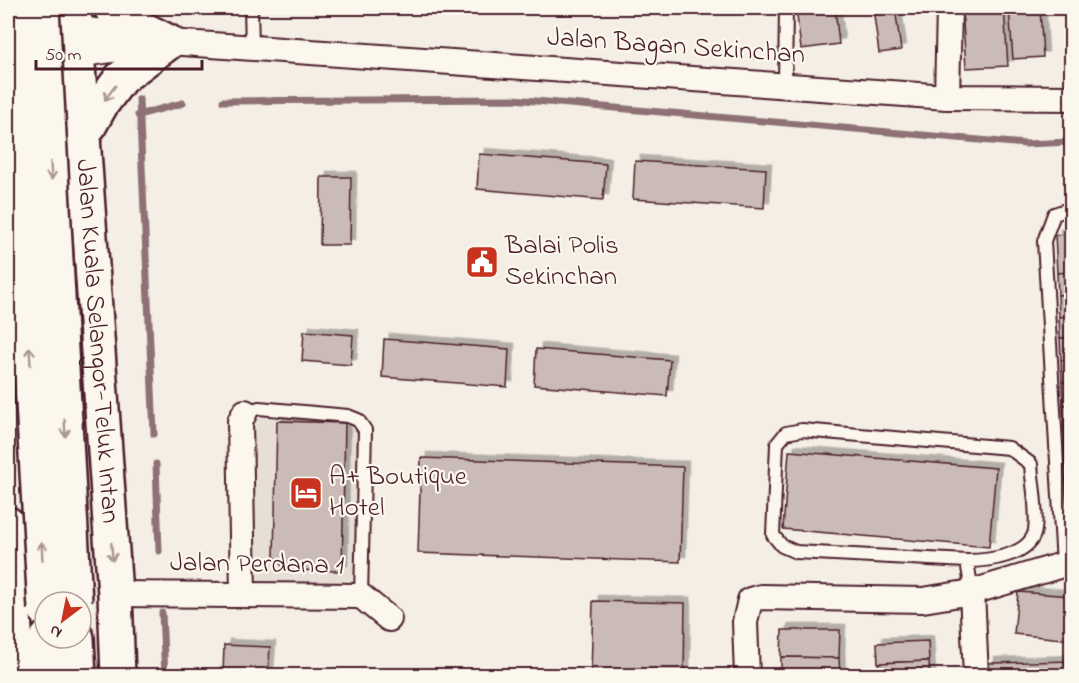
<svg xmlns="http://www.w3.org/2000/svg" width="1079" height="683" font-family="'Indie Flower',sans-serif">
	<defs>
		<filter id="shadow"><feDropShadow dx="5.5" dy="-5.5" stdDeviation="0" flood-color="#0004"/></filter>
	</defs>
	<rect width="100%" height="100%" fill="#f4eee4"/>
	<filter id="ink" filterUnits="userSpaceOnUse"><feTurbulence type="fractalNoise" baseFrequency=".0167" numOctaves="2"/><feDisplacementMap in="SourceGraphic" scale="12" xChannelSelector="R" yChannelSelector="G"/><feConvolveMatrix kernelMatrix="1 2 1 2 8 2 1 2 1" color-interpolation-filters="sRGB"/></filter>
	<g filter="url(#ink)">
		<polygon fill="#e7dfd6" points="259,414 347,421 354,423 361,433 356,588 253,586 249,423 252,416"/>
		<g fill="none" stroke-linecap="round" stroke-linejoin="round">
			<g stroke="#8d7174" stroke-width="7">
				<polyline points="139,99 154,434"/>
				<polyline points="223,101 513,99 1025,144 1072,142"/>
				<polyline points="138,115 183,103"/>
				<polyline points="156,464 159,551"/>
				<polyline points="162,613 165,676"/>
			</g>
		</g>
		<g fill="#cabbb6" stroke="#4a1f2b" stroke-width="1.5" filter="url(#shadow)">
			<polygon points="796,8 835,8 839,44 801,49"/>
			<polygon points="873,8 895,8 901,50 879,53"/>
			<polygon points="962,8 1004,8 1008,66 966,68"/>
			<polygon points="1009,8 1040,8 1043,57 1013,59"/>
			<polygon points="479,154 606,164 603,200 477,189"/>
			<polygon points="635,161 766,169 764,208 633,199"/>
			<polygon points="321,177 351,177 350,245 320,245"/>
			<polygon points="1072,234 1072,272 1057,273 1055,235"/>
			<polygon points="1072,272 1072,294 1058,295 1057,273"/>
			<polygon points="1072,294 1072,316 1059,317 1058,295"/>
			<polygon points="1072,316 1072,338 1060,338 1059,317"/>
			<polygon points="304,331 353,335 351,365 302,361"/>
			<polygon points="1060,338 1072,338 1072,360 1061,360"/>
			<polygon points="384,339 509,349 507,387 382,377"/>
			<polygon points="536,349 670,360 667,396 534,385"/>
			<polygon points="1061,360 1072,360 1072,382 1062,382"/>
			<polygon points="1062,382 1072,382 1072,404 1063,405"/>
			<polygon points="1072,404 1072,426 1064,427 1063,405"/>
			<polygon points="277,421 345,423 342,571 286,570 274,556"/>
			<polygon points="1072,426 1072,448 1065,449 1064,427"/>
			<polygon points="1072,448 1072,470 1066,471 1065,449"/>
			<polygon points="789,451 996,468 989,547 783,529"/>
			<polygon points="421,458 683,467 680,562 418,553"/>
			<polygon points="1072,470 1072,492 1067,493 1066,471"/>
			<polygon points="1072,492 1072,515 1068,515 1067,493"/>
			<polygon points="1068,515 1072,515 1072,551 1070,551"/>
			<polygon points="1018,592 1072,596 1072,640 1014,634"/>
			<polygon points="593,601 685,603 684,676 591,676"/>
			<polygon points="782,630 840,630 839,658 781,657"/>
			<polygon points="928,641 929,661 878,663 877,643"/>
			<polygon points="224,645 270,647 268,676 223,674"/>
			<polygon points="781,657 839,658 840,676 781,676"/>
			<polygon points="929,661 930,676 879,676 878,663"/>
			<polygon points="1072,661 1072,676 989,676 989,663"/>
		</g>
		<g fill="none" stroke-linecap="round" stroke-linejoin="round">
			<g stroke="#4a1f2b" stroke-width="16">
				<g id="service">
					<polyline points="251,8 252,46"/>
					<polyline points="785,85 786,8"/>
					<polyline points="245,412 259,408 348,416 358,420 365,430 361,596"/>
					<path d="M967 561C987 561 1031 556 1035 530 1038 509 1032 484 1031 464L1009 448 802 430 786 433 777 444 773 535 782 546 796 552 967 561 972 592"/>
					<polyline points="1063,564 1044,241 1054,214 1072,208"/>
				</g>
			</g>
			<g stroke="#4a1f2b" stroke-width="28">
				<g id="minor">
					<polyline points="60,29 76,28 169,42 947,97 1072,98"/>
					<polyline points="62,57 146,45"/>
					<polyline points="947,97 949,8"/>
					<polyline points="972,592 976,676"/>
					<polyline points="115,594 361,596 389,619"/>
					<polyline points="243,594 240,421 245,412"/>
					<polyline points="747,676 745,622 750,600 761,597 923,600 972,592 1072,562"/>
				</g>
			</g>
			<g stroke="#4a1f2b" stroke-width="38">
				<g id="trunk">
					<path id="s1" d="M74 8 115 594 118 676"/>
					<polyline points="83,137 101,105 121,78 169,42 121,18 111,8"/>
					<polyline points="8,524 18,676"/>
					<polyline points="47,638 49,676"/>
					<polyline points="77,638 79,676"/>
				</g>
			</g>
			<use href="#service" stroke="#fbf7ec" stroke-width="12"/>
			<use href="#minor" stroke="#fbf7ec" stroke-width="24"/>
			<use href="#trunk" stroke="#fbf7ec" stroke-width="33"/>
			<g stroke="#4a1f2b" stroke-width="38" stroke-linecap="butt">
				<g id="trunk-bridge">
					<polyline points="10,8 45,609"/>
					<polyline points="42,8 75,602"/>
				</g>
			</g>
			<use href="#trunk-bridge" stroke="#fbf7ec" stroke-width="33"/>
		</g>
		<defs><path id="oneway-shaft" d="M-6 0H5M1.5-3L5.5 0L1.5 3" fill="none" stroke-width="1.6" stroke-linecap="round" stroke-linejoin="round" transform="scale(1.5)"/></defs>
		<g stroke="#ab9695">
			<use href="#oneway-shaft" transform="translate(110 93) rotate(127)"/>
			<use href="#oneway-shaft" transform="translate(51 171) rotate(87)"/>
			<use href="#oneway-shaft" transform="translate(30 356) rotate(-93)"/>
			<use href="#oneway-shaft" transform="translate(65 428) rotate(87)"/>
			<use href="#oneway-shaft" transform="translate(42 551) rotate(-93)"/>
			<use href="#oneway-shaft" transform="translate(112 552) rotate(86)"/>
		</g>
	</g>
	<defs>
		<g id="civic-square" transform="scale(1.725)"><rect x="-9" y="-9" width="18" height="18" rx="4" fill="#c8321e" stroke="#fbf7ec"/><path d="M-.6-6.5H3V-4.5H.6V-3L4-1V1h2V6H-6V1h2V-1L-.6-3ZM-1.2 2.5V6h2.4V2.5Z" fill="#fff"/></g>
		<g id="hotel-square" transform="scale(1.725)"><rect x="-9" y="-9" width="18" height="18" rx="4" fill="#c8321e" stroke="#fbf7ec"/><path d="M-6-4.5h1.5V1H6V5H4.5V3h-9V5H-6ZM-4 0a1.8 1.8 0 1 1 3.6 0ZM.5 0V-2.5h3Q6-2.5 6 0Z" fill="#fff"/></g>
	</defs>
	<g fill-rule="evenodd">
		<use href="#civic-square" x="482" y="262"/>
		<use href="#hotel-square" x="306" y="493"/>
	</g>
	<g text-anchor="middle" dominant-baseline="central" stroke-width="4.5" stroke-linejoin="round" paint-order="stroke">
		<g font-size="27" fill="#4a1f2b" stroke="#fbf7ec">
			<text transform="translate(676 47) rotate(4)">Jalan Bagan Sekinchan</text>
			<text stroke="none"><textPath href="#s1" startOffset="334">Jalan Kuala Selangor-Teluk Intan</textPath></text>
			<text transform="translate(257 565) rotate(1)">Jalan Perdana 1</text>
		</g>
		<g font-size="27" fill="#4a1f2b" stroke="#fbf7ec" text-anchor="start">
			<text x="505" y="246">Balai Polis<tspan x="505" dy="31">Sekinchan</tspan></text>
			<text x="329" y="477">A+ Boutique<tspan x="329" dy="31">Hotel</tspan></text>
		</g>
	</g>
	<rect width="1079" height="683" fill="none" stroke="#fbf7ec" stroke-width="30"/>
	<rect x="15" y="15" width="1049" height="653" fill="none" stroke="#4a1f2b" stroke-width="2" filter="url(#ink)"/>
	<g transform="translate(63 620) rotate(212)"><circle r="28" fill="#fbf7ec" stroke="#b4a19f" stroke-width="1.5"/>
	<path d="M0-4.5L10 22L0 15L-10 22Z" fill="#c8321e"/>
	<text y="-9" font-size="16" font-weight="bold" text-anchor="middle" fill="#4a1f2b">N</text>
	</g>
	<path d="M36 60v9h166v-9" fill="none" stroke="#4a1f2b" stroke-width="3"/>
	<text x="45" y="60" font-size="18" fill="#4a1f2b" stroke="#fbf7ec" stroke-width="4.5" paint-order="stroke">50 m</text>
</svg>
